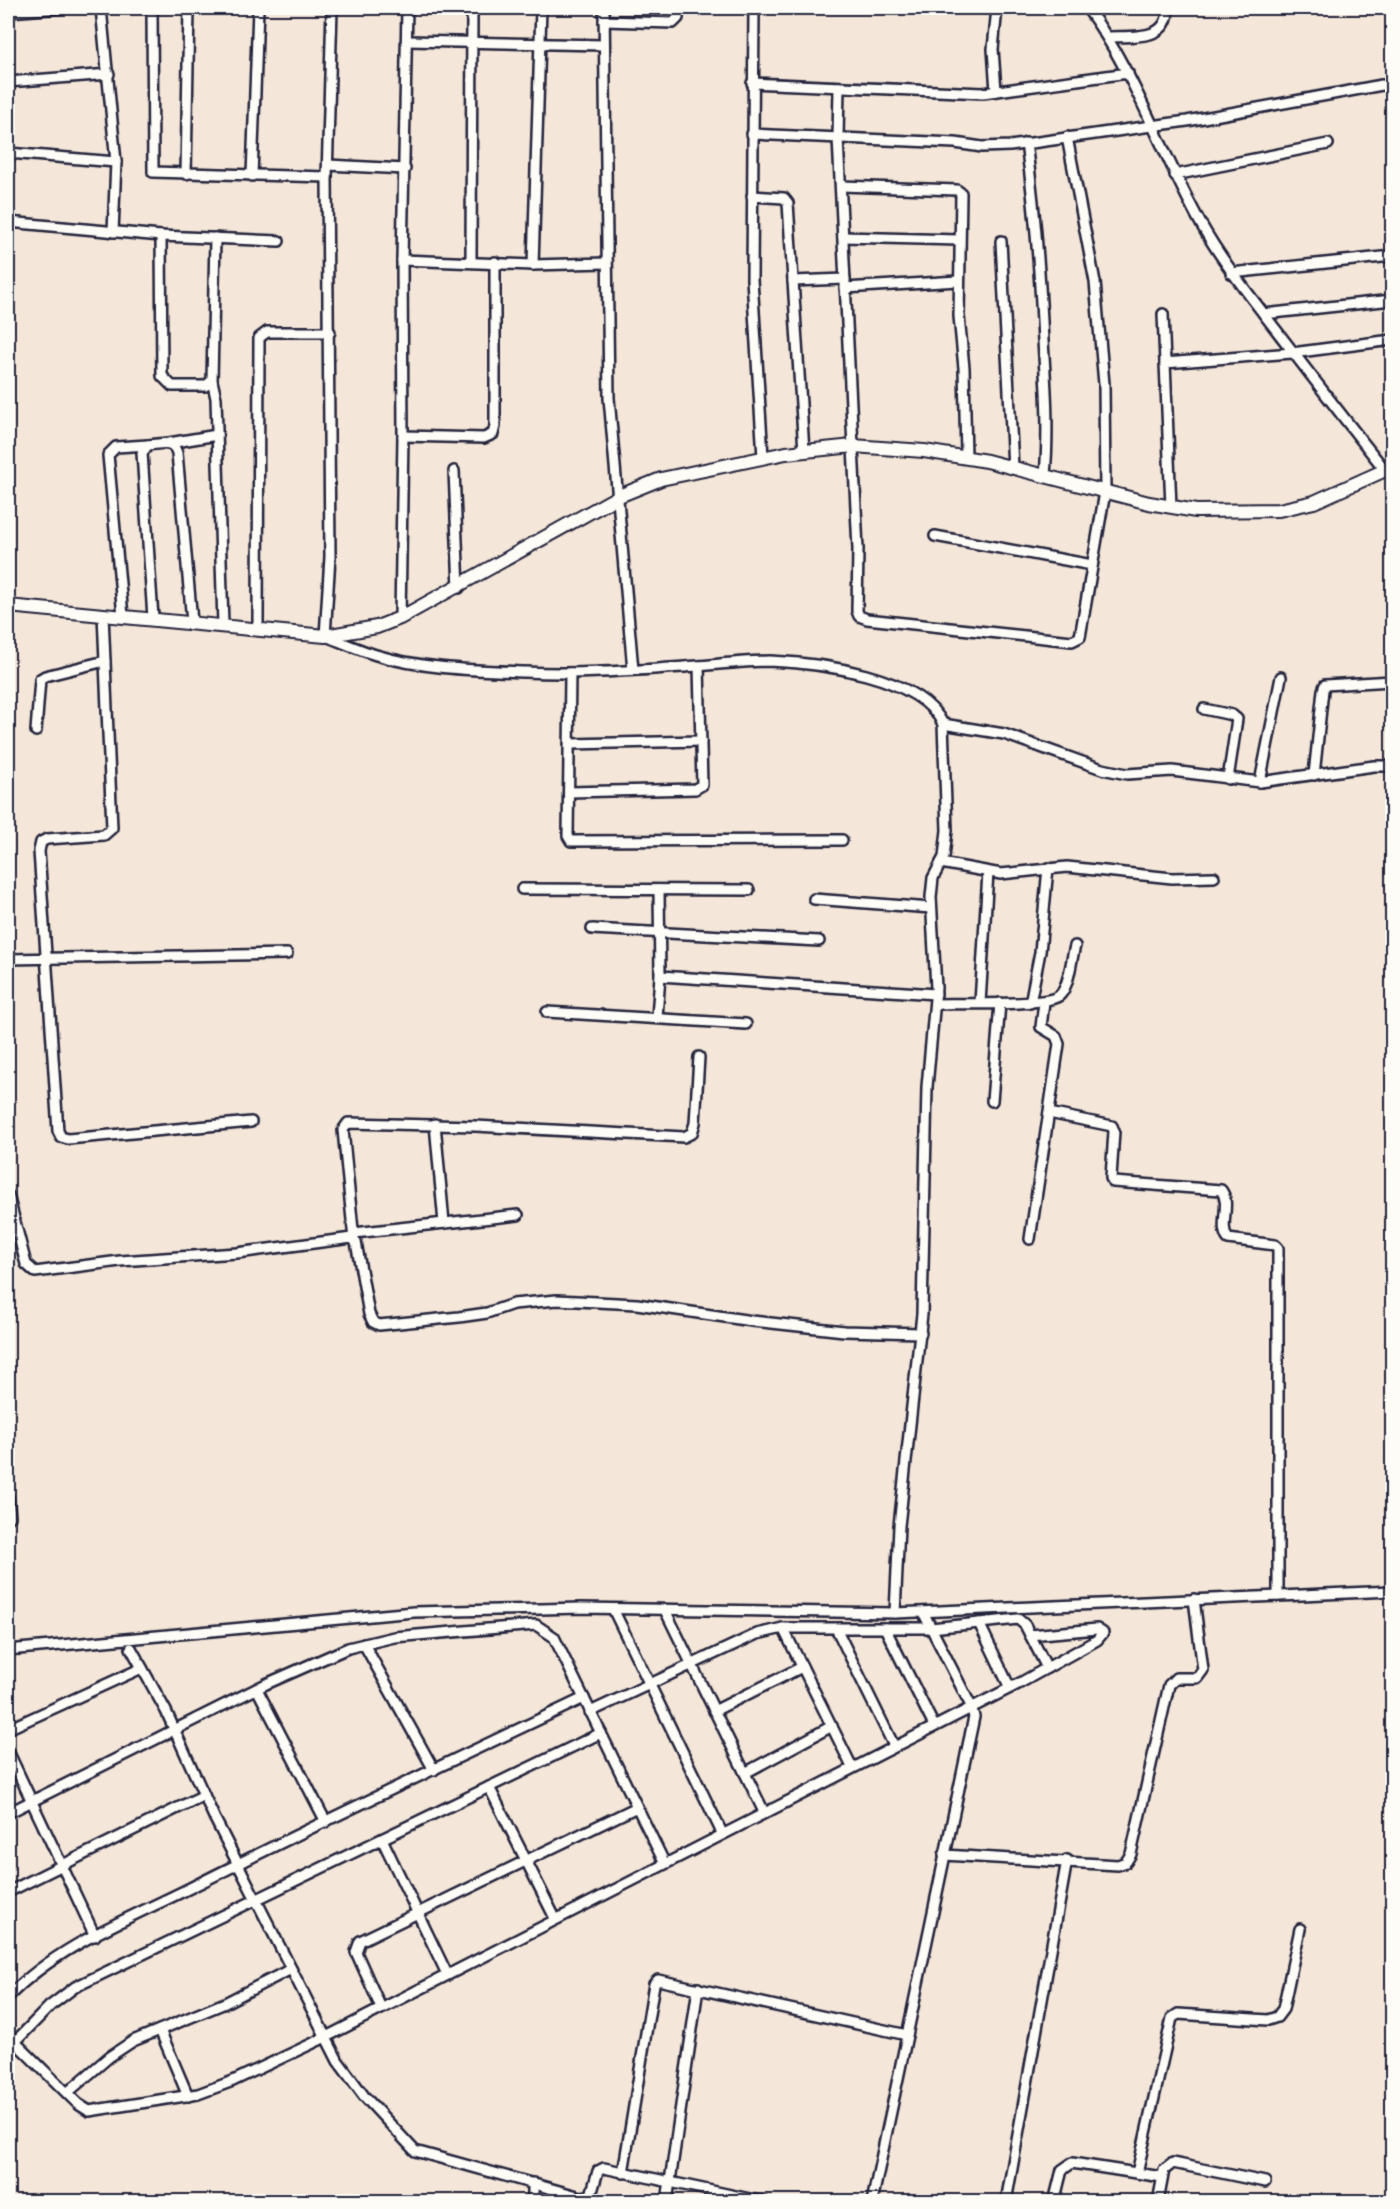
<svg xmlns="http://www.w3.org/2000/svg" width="1400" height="2209" font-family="Caveat,sans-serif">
	<rect width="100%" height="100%" fill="#f4e6d8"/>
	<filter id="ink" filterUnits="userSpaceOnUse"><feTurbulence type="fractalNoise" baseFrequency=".0167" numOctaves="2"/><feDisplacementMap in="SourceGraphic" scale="12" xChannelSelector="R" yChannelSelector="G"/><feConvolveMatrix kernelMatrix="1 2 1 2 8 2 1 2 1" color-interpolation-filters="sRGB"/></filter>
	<g filter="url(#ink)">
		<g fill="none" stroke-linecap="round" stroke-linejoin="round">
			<g stroke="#22223b" stroke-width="14">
				<g id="street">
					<polyline points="101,8 116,162 113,232"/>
					<polyline points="152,8 153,172 327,177"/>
					<path d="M332 8 327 177 330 557 325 636C342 642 359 650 376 655 422 669 476 670 525 672 582 675 640 670 698 666 722 664 746 661 770 661 819 663 919 675 943 724L947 830 944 857 933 878 931 897 936 988 927 1087 922 1314 899 1526 895 1613"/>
					<polyline points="604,8 609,398 633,670"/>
					<polyline points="754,8 752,279 763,457"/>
					<path d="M1087 8C1136 74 1161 153 1201 224 1219 256 1241 284 1263 313 1304 366 1344 419 1386 471"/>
					<polyline points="8,12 62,8"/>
					<polyline points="604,21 673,23 678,18 678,8"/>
					<path d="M1109 37C1133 36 1169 41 1168 8"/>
					<polyline points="407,41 604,45"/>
					<polyline points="8,82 109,74"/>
					<polyline points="752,83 983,93 1128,73"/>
					<polyline points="839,87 838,138 858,549 857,611 859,616 867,619 1072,641 1080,637 1105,492 1104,384 1095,282 1067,137"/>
					<polyline points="996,91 993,49 997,8"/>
					<polyline points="752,134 955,143 982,147 1010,146 1187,121 1382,85"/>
					<path d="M1026 143C1035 209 1040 275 1043 341 1046 386 1049 430 1045 475"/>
					<polyline points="8,153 116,162"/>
					<polyline points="328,165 405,169"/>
					<polyline points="186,174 189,8"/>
					<polyline points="1175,175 1328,144"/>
					<polyline points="252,176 258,8"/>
					<polyline points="841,186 957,190 961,193 959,316 964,368 966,457"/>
					<polyline points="752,196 784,198 788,203 804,451"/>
					<polyline points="8,222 161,236 279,241"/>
					<polyline points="161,236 162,376 172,386 205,386 212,381 215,238"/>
					<polyline points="843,237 959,240"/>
					<polyline points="1001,241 1013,467"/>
					<polyline points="402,260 533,265 606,263"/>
					<polyline points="471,261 472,8"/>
					<polyline points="533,265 541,8"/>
					<polyline points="1231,273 1392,256"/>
					<polyline points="793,281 845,279"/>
					<polyline points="845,288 958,281"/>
					<polyline points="1163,314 1171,507"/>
					<polyline points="1264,314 1392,300"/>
					<polyline points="1165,363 1292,353 1392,340"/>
					<polyline points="212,381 216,398 223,625"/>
					<polyline points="403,436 484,438 493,434 495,426 495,262"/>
					<polyline points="169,443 217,435"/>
					<polyline points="454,471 459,588"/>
					<polyline points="935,536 1092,565"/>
					<polyline points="103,614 112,828 104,835 47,839 41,842 39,851 58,1131 61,1137 68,1139 251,1122"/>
					<polyline points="123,616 108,455 116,447 148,445"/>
					<path d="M153 618 142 453 148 445C161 444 173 439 177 453L192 622"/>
					<polyline points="400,618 403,436 402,260 407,8"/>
					<polyline points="258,630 259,338 267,332 330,332"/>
					<polyline points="570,673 568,836 571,841 842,840"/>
					<polyline points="1204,709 1232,715 1237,719 1228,779"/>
					<polyline points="943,724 1004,734 1102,769 1127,774 1172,771 1260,782 1374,766 1392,766"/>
					<polyline points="36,731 40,679 45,676 105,661"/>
					<polyline points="570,744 701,741"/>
					<polyline points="1314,775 1323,690 1325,685 1392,681"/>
					<polyline points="1260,782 1281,677"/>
					<polyline points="569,792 695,789 702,785 699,666"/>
					<polyline points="941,863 1001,874 1067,867 1172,878 1214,877"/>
					<polyline points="522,889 749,890"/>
					<polyline points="814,899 931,908"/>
					<polyline points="592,929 819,941"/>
					<polyline points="8,959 287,954"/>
					<polyline points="660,976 936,994"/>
					<polyline points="980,1003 988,872"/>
					<polyline points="1030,1003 1040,952 1048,868"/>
					<path d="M935 1004C956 1003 1049 1007 1060 995 1070 984 1071 959 1075 946"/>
					<polyline points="547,1012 746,1024"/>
					<polyline points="657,1017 660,976 659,890"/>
					<polyline points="992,1101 1000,1003"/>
					<path d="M1049 1113 1112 1126 1114 1131 1111 1178 1113 1182 1221 1190C1232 1204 1218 1225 1228 1239L1275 1245 1278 1248V1596"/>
					<polyline points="435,1124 444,1223"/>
					<polyline points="8,1195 26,1264 35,1272 120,1261 237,1253 352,1238 356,1242 369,1314 373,1322 379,1325 459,1317 487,1313 513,1304 557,1300 637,1304 752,1321 844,1331 921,1333"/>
					<polyline points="354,1233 518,1215"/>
					<polyline points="1030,1239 1059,1044 1056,1036 1041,1027 1044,1002"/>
					<polyline points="354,1240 343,1130 348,1123 475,1126 684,1137 692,1133 695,1123 699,1057"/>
					<polyline points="8,1497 10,1517"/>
					<polyline points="613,1609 722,1833"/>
					<polyline points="665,1610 764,1812"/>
					<polyline points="979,1623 1010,1688"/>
					<polyline points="783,1628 852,1767"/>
					<polyline points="836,1628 894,1746"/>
					<polyline points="885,1628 934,1726"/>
					<polyline points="364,1644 434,1770"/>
					<polyline points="131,1648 166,1711 214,1817 338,2061 364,2096 415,2151 581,2197 591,2195 598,2171 604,2168 764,2202"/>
					<polyline points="8,1650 414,1612 581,1608 895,1613 1392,1591"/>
					<polyline points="257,1689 326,1822"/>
					<polyline points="714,1711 802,1667"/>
					<polyline points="590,1712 757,1634 783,1628 931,1628 1018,1619 1025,1625 1047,1668"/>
					<polyline points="8,1729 142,1668"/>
					<polyline points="8,1751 95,1936"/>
					<polyline points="745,1773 832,1726"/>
					<polyline points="489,1787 555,1918"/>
					<polyline points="8,1813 266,1684 348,1648 394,1637 536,1625 554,1637 664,1862"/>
					<polyline points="382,1839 447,1974"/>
					<polyline points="944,1855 1118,1865 1126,1862 1131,1854 1169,1685 1176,1678 1197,1678 1203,1670 1194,1599"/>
					<polyline points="8,1892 204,1795"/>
					<path d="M8 1997C57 1946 128 1919 190 1888 320 1822 452 1761 584 1698"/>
					<polyline points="381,2008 356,1952 360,1941 637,1807"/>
					<polyline points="160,2030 188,2096"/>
					<polyline points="8,2035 78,2104 89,2111 198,2094 233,2081 326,2037 1020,1683 1097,1640 1103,1633 1097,1629 1030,1635"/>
					<polyline points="8,2049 50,2006 75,1987 601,1733"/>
					<polyline points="67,2093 109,2057 133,2041 225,2003 291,1969"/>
					<polyline points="623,2173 654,1984 658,1980 907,2035"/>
					<polyline points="1137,2173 1172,2018 1178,2014 1268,2020 1277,2017 1283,2009 1300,1929"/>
					<polyline points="533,2183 533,2202"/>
					<polyline points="667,2202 698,1988"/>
					<polyline points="872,2202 974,1717 971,1706 923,1612"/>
					<polyline points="1006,2202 1067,1860"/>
					<polyline points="1054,2202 1062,2170 1072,2163 1162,2177"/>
					<polyline points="1158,2202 1164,2170 1173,2163 1265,2182"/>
				</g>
			</g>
			<g stroke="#22223b" stroke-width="16">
				<polyline id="secondary" points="8,606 325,636 377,627 400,618 619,496 661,479 786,453 853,446 924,451 987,461 1149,503 1196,511 1279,510 1314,502 1392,467"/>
			</g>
			<use href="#street" stroke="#fdfcf7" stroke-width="9"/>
			<use href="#secondary" stroke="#fdfcf7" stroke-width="12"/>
		</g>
	</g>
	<rect width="1400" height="2209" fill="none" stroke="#fdfcf7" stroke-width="30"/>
	<rect x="15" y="15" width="1370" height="2179" fill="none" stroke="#22223b" stroke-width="2" filter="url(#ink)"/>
</svg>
